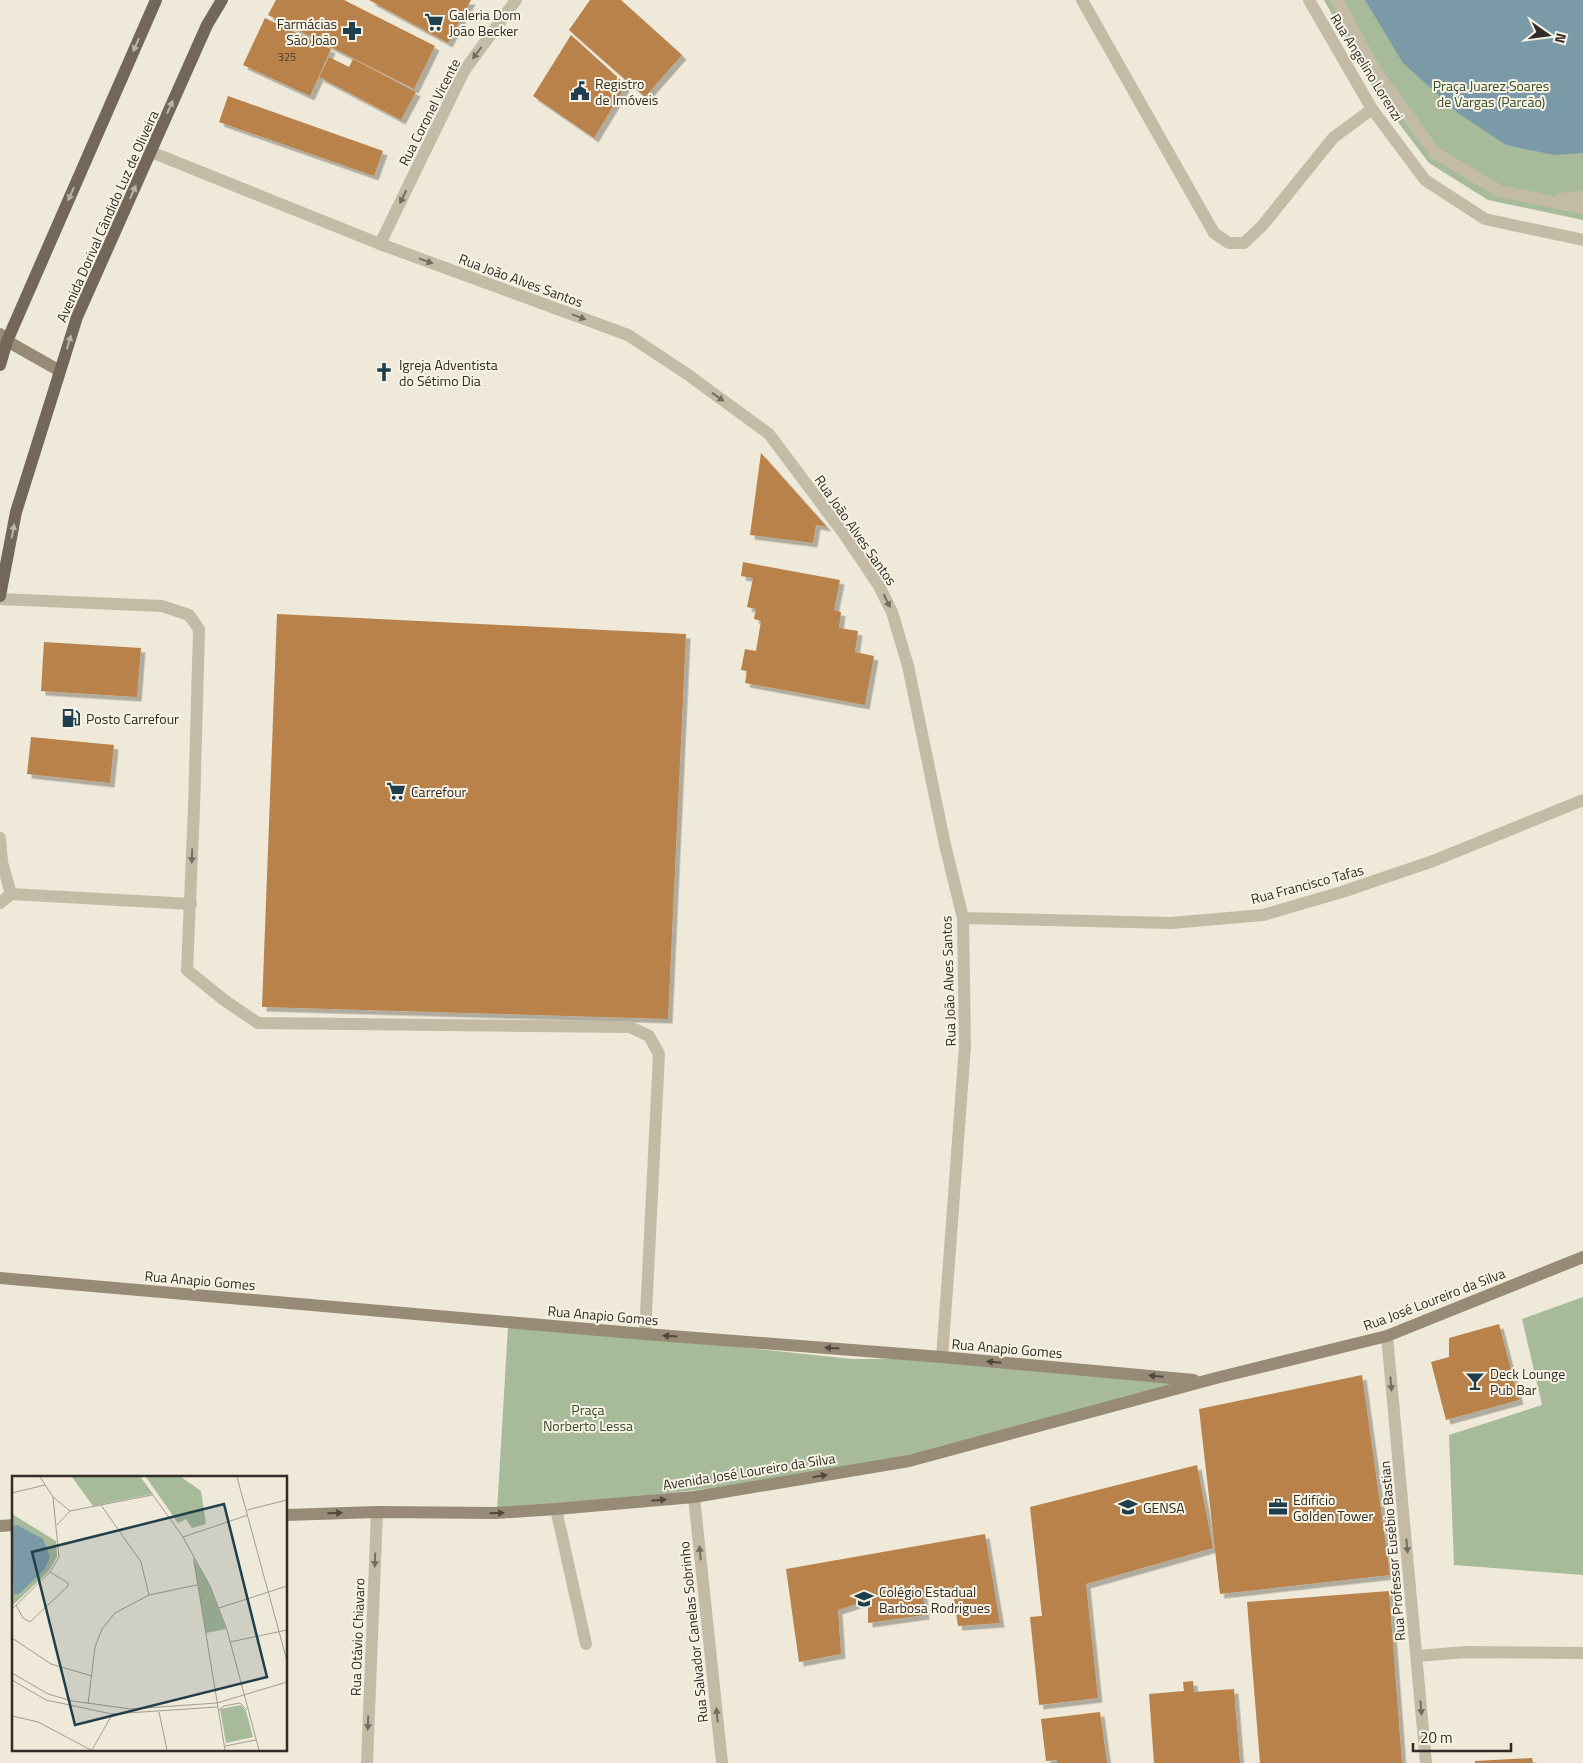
<svg xmlns="http://www.w3.org/2000/svg" width="1583" height="1763" font-family="'Titillium Web',sans-serif">
	<defs>
		<filter id="shadow"><feDropShadow dx="4.5" dy="4.5" stdDeviation="0" flood-color="#0004"/></filter>
	</defs>
	<rect width="100%" height="100%" fill="#eee9d8"/>
	<g fill="#a7bb9a">
		<polygon points="1324,0 1583,0 1583,220 1488,200 1429,163 1375,92"/>
		<polygon points="1583,1297 1583,1575 1454,1565 1449,1435 1542,1405 1522,1319"/>
		<polygon points="508,1326 644,1337 852,1359 954,1359 1192,1382 905,1461 696,1490 497,1512"/>
	</g>
	<polygon fill="#7a9aa8" points="1365,0 1583,0 1583,153 1554,155 1506,145 1458,113 1403,63"/>
	<g fill="#b9824b" filter="url(#shadow)">
		<polygon points="276,0 344,0 435,46 414,89 268,15"/>
		<polygon points="369,0 471,0 448,43"/>
		<polygon points="590,0 621,0 682,55 645,97 569,30"/>
		<polygon points="265,18 331,49 310,96 243,65"/>
		<polygon points="571,35 626,85 594,138 533,96"/>
		<polygon points="329,57 349,67 353,59 416,92 401,120 319,77"/>
		<polygon points="228,96 383,151 374,176 219,122"/>
		<polygon points="761,453 827,527 816,525 813,543 750,535"/>
		<polygon points="743,562 840,580 834,610 841,612 839,628 858,631 855,652 874,656 865,705 745,683 747,671 741,670 745,649 756,651 761,621 754,619 756,609 747,607 753,578 741,576"/>
		<polygon points="277,614 686,634 668,1019 262,1007"/>
		<polygon points="44,642 141,648 137,697 41,691"/>
		<polygon points="31,737 114,745 110,783 27,774"/>
		<polygon points="1499,1324 1519,1400 1446,1420 1431,1362 1449,1357 1449,1338"/>
		<polygon points="1362,1375 1390,1575 1220,1594 1199,1409"/>
		<polygon points="1197,1465 1213,1548 1086,1584 1098,1698 1039,1705 1030,1617 1042,1616 1030,1507"/>
		<polygon points="985,1534 1000,1623 958,1626 952,1587 923,1593 925,1615 868,1623 868,1600 838,1610 841,1654 799,1662 786,1569"/>
		<polygon points="1389,1591 1402,1763 1260,1763 1247,1602"/>
		<polygon points="1193,1681 1194,1692 1234,1689 1240,1763 1154,1763 1149,1694 1184,1691 1183,1682"/>
		<polygon points="1100,1712 1107,1763 1057,1763 1057,1760 1046,1761 1041,1719"/>
		<polygon points="1532,1758 1533,1763 1475,1763 1475,1761"/>
	</g>
	<g fill="none" stroke-linecap="round" stroke-linejoin="round">
		<g stroke="#c4bba6" stroke-width="12">
			<polyline points="0,599 162,606 189,615 199,629 194,808 187,970 224,1000 258,1023 630,1027 649,1036 659,1054 645,1334"/>
			<polyline points="0,838 2,862 11,894"/>
			<polyline points="0,903 11,894 191,904"/>
			<polyline points="556,1509 586,1644"/>
			<polyline points="1417,1656 1466,1652 1583,1653"/>
		</g>
		<g stroke="#c4bba6" stroke-width="12">
			<polyline points="1337,0 1375,70 1435,153 1499,191 1583,208"/>
			<polyline points="1561,199 1583,197"/>
		</g>
		<g stroke="#c4bba6" stroke-width="12">
			<polyline points="1082,0 1214,233 1229,243 1244,243 1262,226 1333,138 1372,109"/>
			<polyline points="1309,0 1372,109 1425,180 1485,219 1583,240"/>
			<polyline points="151,152 380,244 628,335 687,374 769,434 844,534 879,586 892,612 908,666 945,845 963,918 965,1046 942,1357"/>
			<polyline points="380,244 464,71 516,0"/>
			<polyline points="963,918 1171,923 1263,915 1342,892 1433,861 1583,800"/>
			<polyline points="1387,1336 1426,1763"/>
			<polyline points="694,1497 722,1763"/>
			<polyline points="367,1763 377,1512"/>
		</g>
		<g stroke="#978b77" stroke-width="12">
			<polyline points="0,334 7,341 60,371"/>
			<polyline points="0,1278 645,1334 942,1357 1194,1380"/>
			<polyline points="286,1515 377,1512 495,1513 556,1509 694,1497 909,1461 1216,1378 1387,1336 1583,1257"/>
			<polyline points="0,1526 14,1525"/>
		</g>
		<g stroke="#726758" stroke-width="12">
			<polyline points="0,365 7,341 156,0"/>
			<polyline points="0,596 16,512 77,317 207,25 222,0"/>
		</g>
	</g>
	<defs><path id="oneway-solid" d="M-6-.8H1V-3.2L6.5 0L1 3.2V.8H-6Z" transform="scale(1.25)"/></defs>
	<g fill="#bbb3a5">
		<use href="#oneway-solid" transform="translate(136 45) rotate(114)"/>
		<use href="#oneway-solid" transform="translate(170 107) rotate(-66)"/>
		<use href="#oneway-solid" transform="translate(133 192) rotate(-66)"/>
		<use href="#oneway-solid" transform="translate(71 194) rotate(114)"/>
		<use href="#oneway-solid" transform="translate(69 342) rotate(-73)"/>
		<use href="#oneway-solid" transform="translate(13 531) rotate(-79)"/>
	</g>
	<g fill="#736c60">
		<use href="#oneway-solid" transform="translate(477 53) rotate(127)"/>
		<use href="#oneway-solid" transform="translate(403 197) rotate(116)"/>
		<use href="#oneway-solid" transform="translate(426 261) rotate(20)"/>
		<use href="#oneway-solid" transform="translate(579 317) rotate(20)"/>
		<use href="#oneway-solid" transform="translate(718 397) rotate(36)"/>
		<use href="#oneway-solid" transform="translate(887 601) rotate(63)"/>
		<use href="#oneway-solid" transform="translate(192 856) rotate(92)"/>
		<use href="#oneway-solid" transform="translate(1391 1384) rotate(85)"/>
		<use href="#oneway-solid" transform="translate(1407 1546) rotate(85)"/>
		<use href="#oneway-solid" transform="translate(700 1553) rotate(-96)"/>
		<use href="#oneway-solid" transform="translate(375 1560) rotate(92)"/>
		<use href="#oneway-solid" transform="translate(1421 1708) rotate(85)"/>
		<use href="#oneway-solid" transform="translate(717 1715) rotate(-96)"/>
		<use href="#oneway-solid" transform="translate(368 1723) rotate(92)"/>
	</g>
	<g fill="#50483e">
		<use href="#oneway-solid" transform="translate(670 1336) rotate(-176)"/>
		<use href="#oneway-solid" transform="translate(832 1348) rotate(-176)"/>
		<use href="#oneway-solid" transform="translate(994 1362) rotate(-175)"/>
		<use href="#oneway-solid" transform="translate(1156 1376) rotate(-175)"/>
		<use href="#oneway-solid" transform="translate(820 1476) rotate(-9)"/>
		<use href="#oneway-solid" transform="translate(659 1500) rotate(-5)"/>
		<use href="#oneway-solid" transform="translate(335 1513) rotate(-2)"/>
		<use href="#oneway-solid" transform="translate(497 1513) rotate(-2)"/>
	</g>
	<defs>
		<g id="supermarket-bare" transform="scale(1.5)"><path d="M-6-5.5h2.5l.6 2H6L4.5 2H-2.5L-4.4-4H-6ZM-1.5 3.2a1.3 1.3 0 1 0 .1 0ZM3 3.2a1.3 1.3 0 1 0 .1 0Z" fill="#203f4e" stroke="#f6f2e4" stroke-width="2.5" paint-order="stroke"/></g>
		<g id="pharmacy-bare" transform="scale(1.5)"><path d="M-2-6h4v4h4v4h-4v4h-4v-4h-4v-4h4Z" fill="#203f4e" stroke="#f6f2e4" stroke-width="2.5" paint-order="stroke"/></g>
		<g id="civic-bare" transform="scale(1.5)"><path d="M-.6-6.5H3V-4.5H.6V-3L4-1V1h2V6H-6V1h2V-1L-.6-3ZM-1.2 2.5V6h2.4V2.5Z" fill="#203f4e" stroke="#f6f2e4" stroke-width="2.5" paint-order="stroke"/></g>
		<g id="church-bare" transform="scale(1.5)"><path d="M-1.2-6h2.4v3.5h3.3v2.4h-3.3V6h-2.4V-.1h-3.3v-2.4h3.3Z" fill="#203f4e" stroke="#f6f2e4" stroke-width="2.5" paint-order="stroke"/></g>
		<g id="fuel-bare" transform="scale(1.5)"><path d="M-5.5-6h7V0h2V4h1.3V-2.5L3-4.5l.8-.8L6-3V5H2.5V1h-1V6h-7ZM-4.2-4.7v3.2H.2V-4.7Z" fill="#203f4e" stroke="#f6f2e4" stroke-width="2.5" paint-order="stroke"/></g>
		<g id="bar-bare" transform="scale(1.5)"><path d="M-6-5H6L.8 .8V4.5H3.5V6h-7V4.5H-.8V.8Z" fill="#203f4e" stroke="#f6f2e4" stroke-width="2.5" paint-order="stroke"/></g>
		<g id="school-bare" transform="scale(1.5)"><path d="M0-5L7-2L0 1L-7-2ZM-4 1L0 2.5L4 1V4Q0 6-4 4Z" fill="#203f4e" stroke="#f6f2e4" stroke-width="2.5" paint-order="stroke"/></g>
		<g id="office-bare" transform="scale(1.5)"><path d="M-6-3h4V-5.5h4V-3h4V5H-6ZM-1-4.5V-3h2v-1.5ZM-6 0V1H6V0Z" fill="#203f4e" stroke="#f6f2e4" stroke-width="2.5" paint-order="stroke"/></g>
	</defs>
	<g fill-rule="evenodd">
		<use href="#supermarket-bare" x="434" y="22"/>
		<use href="#pharmacy-bare" x="352" y="31"/>
		<use href="#civic-bare" x="580" y="91"/>
		<use href="#church-bare" x="384" y="372"/>
		<use href="#fuel-bare" x="71" y="718"/>
		<use href="#supermarket-bare" x="396" y="791"/>
		<use href="#bar-bare" x="1475" y="1381"/>
		<use href="#school-bare" x="1128" y="1507"/>
		<use href="#office-bare" x="1278" y="1507"/>
		<use href="#school-bare" x="864" y="1599"/>
	</g>
	<g text-anchor="middle" dominant-baseline="central" stroke-width="4" stroke-linejoin="round" paint-order="stroke">
		<g font-size="11" fill="#53422f">
			<text x="287" y="57">325</text>
		</g>
		<g font-size="14" fill="#312c26" stroke="#f6f2e4" text-anchor="start">
			<text x="449" y="14">Galeria Dom<tspan x="449" dy="16">João Becker</tspan></text>
			<text x="337" y="23" text-anchor="end">Farmácias<tspan x="337" dy="16">São João</tspan></text>
			<text x="595" y="83">Registro<tspan x="595" dy="16">de Imóveis</tspan></text>
			<text x="399" y="364">Igreja Adventista<tspan x="399" dy="16">do Sétimo Dia</tspan></text>
			<text x="86" y="718">Posto Carrefour</text>
			<text x="411" y="791">Carrefour</text>
			<text x="1490" y="1373">Deck Lounge<tspan x="1490" dy="16">Pub Bar</tspan></text>
			<text x="1293" y="1499">Edifício<tspan x="1293" dy="16">Golden Tower</tspan></text>
			<text x="1143" y="1507">GENSA</text>
			<text x="879" y="1591">Colégio Estadual<tspan x="879" dy="16">Barbosa Rodrigues</tspan></text>
		</g>
		<g font-size="14" fill="#312c26" stroke="#f6f2e4">
			<text transform="translate(1367 67) rotate(58)">Rua Angelino Lorenzi</text>
			<text transform="translate(429 112) rotate(-63)">Rua Coronel Vicente</text>
			<text transform="translate(107 216) rotate(-66)">Avenida Dorival Cândido Luz de Oliveira</text>
			<text transform="translate(521 280) rotate(20)">Rua João Alves Santos</text>
			<text transform="translate(856 530) rotate(55)">Rua João Alves Santos</text>
			<text transform="translate(1307 884) rotate(-15)">Rua Francisco Tafas</text>
			<text transform="translate(948 981) rotate(-92)">Rua João Alves Santos</text>
			<text transform="translate(200 1280) rotate(5)">Rua Anapio Gomes</text>
			<text transform="translate(1434 1299) rotate(-21)">Rua José Loureiro da Silva</text>
			<text transform="translate(603 1315) rotate(5)">Rua Anapio Gomes</text>
			<text transform="translate(1007 1348) rotate(5)">Rua Anapio Gomes</text>
			<text transform="translate(749 1471) rotate(-9)">Avenida José Loureiro da Silva</text>
			<text transform="translate(1392 1551) rotate(-95)">Rua Professor Eusébio Bastian</text>
			<text transform="translate(693 1632) rotate(-96)">Rua Salvador Canelas Sobrinho</text>
			<text transform="translate(357 1637) rotate(-88)">Rua Otávio Chiavaro</text>
		</g>
		<g font-size="14" fill="#384d2c" stroke="#f6f2e4">
			<text x="1491" y="85">Praça Juarez Soares<tspan x="1491" dy="16">de Vargas (Parcão)</tspan></text>
			<text x="588" y="1409">Praça<tspan x="588" dy="16">Norberto Lessa</tspan></text>
		</g>
	</g>
	<g transform="translate(12 1476)">
		<rect width="275" height="275" fill="#eee9d8"/>
		<path d="M60 1H127L140 18 81 30ZM134 1H169L189 15 194 48 180 52 174 43 166 47ZM0 38 44 65 45 81 36 96 0 130ZM181 81 198 110 214 153 194 157ZM229 229 234 235 241 261 214 267 208 233Z" fill="#a7bb9a"/>
		<path d="M5 49 31 63 38 81 32 94 7 118H2L0 50Z" fill="#7a9aa8"/>
		<path fill="none" stroke="#a29d91" stroke-width="1" d="M128 1 171 61 198 110 215 154 247 274M225 1 275 185M0 17 33 9M41 21 58 35M89 29 129 86 137 119M235 34 275 24M45 49 58 35 140 19M171 61 236 39M182 85 213 274M4 129 11 142 18 146 56 110V107L38 96M207 132 275 110M0 133 38 96 47 81 41 21 28 1M0 162 39 188 80 200M218 166 275 154M0 197 36 218 60 225 119 233 205 227 275 206M0 204 34 224 100 238 205 231M76 228 83 171 90 153 103 137 137 119 185 109M206 235 212 230 228 227 235 234M147 236 155 274M0 240 26 246 79 274M213 270 244 264M80 274 101 237"/>
		<path fill="#203f4e" fill-opacity="0.15" stroke="#203f4e" stroke-width="2.5" d="M212 28 255 201 63 249 20 76Z"/>
		<rect width="275" height="275" fill="none" stroke="#312c26" stroke-width="2.5"/>
	</g>
	<g transform="translate(1548 35) rotate(104)" stroke="#f6f2e4" stroke-width="4" paint-order="stroke">
	<path d="M0-4L9 19L0 12L-9 19Z" fill="#312c26"/>
	<text y="-8" font-size="14" font-weight="bold" text-anchor="middle" fill="#312c26">N</text>
	</g>
	<path d="M1413 1743v8h98v-8" fill="none" stroke="#312c26" stroke-width="2.5"/>
	<text x="1420" y="1743" font-size="15" fill="#312c26" stroke="#f6f2e4" stroke-width="4" paint-order="stroke">20 m</text>
</svg>
